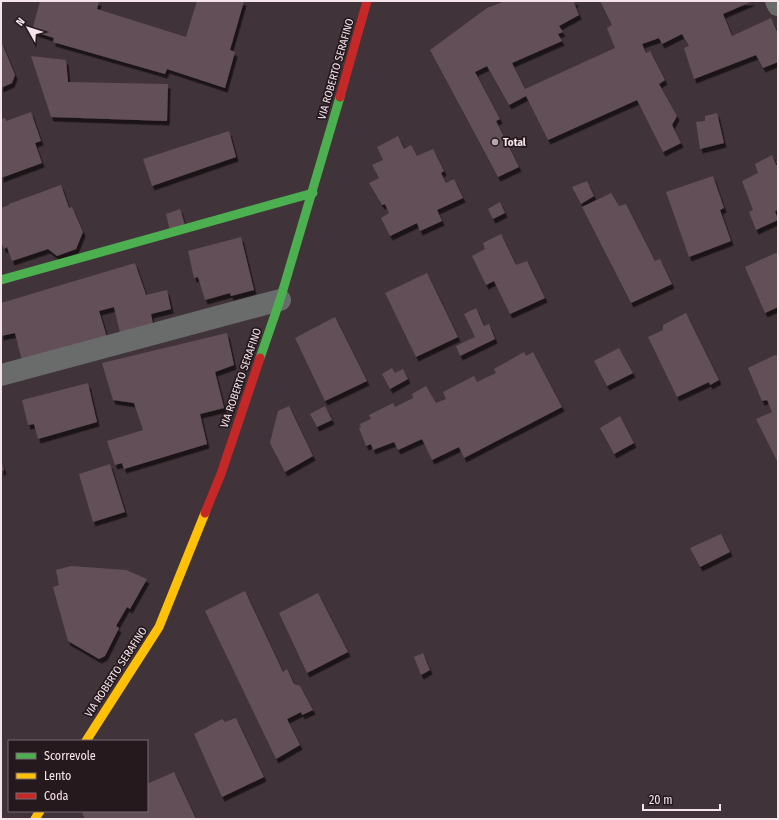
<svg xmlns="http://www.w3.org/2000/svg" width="779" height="820" font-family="'Fira Sans Condensed',sans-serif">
	<defs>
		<filter id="shadow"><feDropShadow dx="2.5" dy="4.5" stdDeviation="0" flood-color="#0009"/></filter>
	</defs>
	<rect width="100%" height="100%" fill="#403339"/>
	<g fill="#644f59" filter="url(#shadow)">
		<polygon points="40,1 99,1 97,9 186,37 197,1 244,1 230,50 235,52 225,88 167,69 165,74 53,42 54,38 32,31"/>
		<polygon points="505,1 577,1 574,3 579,15 559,26 563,32 558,34 562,41 512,63 525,89 615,48 607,28 612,25 600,1 753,1 723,14 732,36 771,18 778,34 778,62 763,68 756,55 694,79 684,48 689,46 682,34 662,44 659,38 642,44 646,53 650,51 665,80 659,84 677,116 672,125 681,143 663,152 637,100 548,140 526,96 509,105 487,66 475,72 500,119 496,121 519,167 498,177 430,50 487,8"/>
		<polygon points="1,41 15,75 12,83 1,88"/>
		<polygon points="31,56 66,60 68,82 168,84 167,121 51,117"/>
		<polygon points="31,112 41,141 35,143 42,163 1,178 1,119 5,118 6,121"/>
		<polygon points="717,113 724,143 700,149 696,122 705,121 705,116"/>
		<polygon points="229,131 236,157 152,186 143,159"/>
		<polygon points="398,136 404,149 411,145 417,156 433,149 444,171 441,173 446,183 454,179 463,198 437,210 442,221 420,231 417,223 390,236 381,218 389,213 385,204 382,205 369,183 379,178 372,165 383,160 377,147"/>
		<polygon points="772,155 776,165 778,165 778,210 775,211 778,220 756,230 749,212 753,210 742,181 758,173 755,164"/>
		<polygon points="713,176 724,208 720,210 731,241 689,257 666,192"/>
		<polygon points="587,181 594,196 581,204 572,187"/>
		<polygon points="61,185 69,208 72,207 83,232 76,249 57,256 48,249 12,261 7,247 4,249 1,241 1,208 9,205 9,204"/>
		<polygon points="611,193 619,206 626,204 655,261 660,259 672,284 631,303 582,207"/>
		<polygon points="500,202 505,213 493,219 488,209"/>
		<polygon points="180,209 185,225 170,231 166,214"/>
		<polygon points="501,234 516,265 527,261 545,298 510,314 494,281 486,285 472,256 485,249 483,243"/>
		<polygon points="241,237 254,290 231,296 230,293 205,300 198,277 194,278 188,251"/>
		<polygon points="778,252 778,307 765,313 745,267"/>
		<polygon points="135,263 146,295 167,290 171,309 151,314 154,329 121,337 114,307 99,311 108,341 23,365 15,333 1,336 1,303"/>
		<polygon points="427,273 458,337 416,357 385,293"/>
		<polygon points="476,308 484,326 489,324 495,339 460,356 456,346 475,337 464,314"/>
		<polygon points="686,313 719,380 710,385 709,382 677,397 648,337 663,330 663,325"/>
		<polygon points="335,317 367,381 325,401 295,338"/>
		<polygon points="227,333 234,365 215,372 224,408 200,414 207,444 124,469 122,463 115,465 107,441 143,430 134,403 113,400 102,363"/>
		<polygon points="619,348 633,373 607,386 594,361"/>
		<polygon points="524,352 526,356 533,352 562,407 464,458 459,447 432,460 422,439 398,450 394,442 373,450 371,444 366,446 359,428 361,427 360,424 371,419 369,415 393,403 395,407 413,398 412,394 426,386 436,403 446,399 443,392 474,376 477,382 496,373 494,369"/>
		<polygon points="775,355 778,356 778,463 756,419 772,412 767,400 762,401 748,368"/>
		<polygon points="392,368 395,373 403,369 408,379 390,389 382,374"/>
		<polygon points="88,383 97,422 38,439 34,424 28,425 22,400"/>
		<polygon points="289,406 313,456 285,472 270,443 278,411"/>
		<polygon points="325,406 332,420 317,427 310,414"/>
		<polygon points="620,416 634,443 614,454 600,428"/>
		<polygon points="1,461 4,470 1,471"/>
		<polygon points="110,464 125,512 93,522 79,474"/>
		<polygon points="721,534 730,552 700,567 690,548"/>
		<polygon points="71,566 126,570 147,579 130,609 127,607 116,626 119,628 105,656 99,659 68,641 53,587 59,585 56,570"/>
		<polygon points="245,591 283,672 287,669 294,684 300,686 313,710 302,715 301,712 287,719 300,745 276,759 205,611"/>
		<polygon points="318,593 348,652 307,673 279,613"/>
		<polygon points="423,653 430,670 421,675 414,657"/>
		<polygon points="236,718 264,777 222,797 194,734 222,719 225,722"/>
		<polygon points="174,772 196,819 85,819 82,813 87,811 147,811 147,784"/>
	</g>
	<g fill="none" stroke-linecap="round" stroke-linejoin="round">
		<g stroke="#6a6c6b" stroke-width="22">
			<polyline points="776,1 778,5"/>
			<polyline points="1,375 280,300"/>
		</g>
		<g stroke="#4caf50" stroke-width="9">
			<polyline points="1,280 313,193"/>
			<polyline points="260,358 280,300 340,97"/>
		</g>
		<g stroke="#ffc107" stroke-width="9">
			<polyline points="86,741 159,627 205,513"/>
			<polyline points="35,819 40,811"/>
		</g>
		<g stroke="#c62828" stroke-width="9">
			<polyline points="340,97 367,1"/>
			<polyline points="205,513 221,474 260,358"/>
		</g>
	</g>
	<circle fill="#b6a7ad" stroke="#25191e" stroke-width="1.5" cx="495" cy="142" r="4"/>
	<g text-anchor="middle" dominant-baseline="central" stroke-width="3.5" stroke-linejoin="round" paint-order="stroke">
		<g font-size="11" fill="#f5e5eb" stroke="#25191e">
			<text transform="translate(336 69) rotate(-74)">VIA ROBERTO SERAFINO</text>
			<text transform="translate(241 378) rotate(-71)">VIA ROBERTO SERAFINO</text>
			<text transform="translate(116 672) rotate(-57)">VIA ROBERTO SERAFINO</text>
		</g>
		<g font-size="11" font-weight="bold" fill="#f5e5eb" stroke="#25191e" text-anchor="start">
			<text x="503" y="142">Total</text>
		</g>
	</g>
	<rect width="779" height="820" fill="none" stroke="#f5e5eb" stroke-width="4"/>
	<rect x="8" y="740" width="140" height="72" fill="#25191e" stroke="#786b70"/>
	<rect x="16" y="753" width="20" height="6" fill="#4caf50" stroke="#786b70"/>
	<text x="44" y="760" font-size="12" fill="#f5e5eb">Scorrevole</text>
	<rect x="16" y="773" width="20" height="6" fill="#ffc107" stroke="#786b70"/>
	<text x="44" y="780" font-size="12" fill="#f5e5eb">Lento</text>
	<rect x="16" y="793" width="20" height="6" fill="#c62828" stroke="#786b70"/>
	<text x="44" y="800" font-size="12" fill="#f5e5eb">Coda</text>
	<g transform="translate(28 28) rotate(309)" stroke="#25191e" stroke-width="3" paint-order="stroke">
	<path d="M0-3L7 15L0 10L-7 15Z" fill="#f5e5eb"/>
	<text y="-6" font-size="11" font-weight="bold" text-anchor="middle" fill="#f5e5eb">N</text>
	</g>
	<path d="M643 804v6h77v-6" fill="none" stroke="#f5e5eb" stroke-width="2"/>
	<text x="649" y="804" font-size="12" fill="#f5e5eb" stroke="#25191e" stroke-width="3" paint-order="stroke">20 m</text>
</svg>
